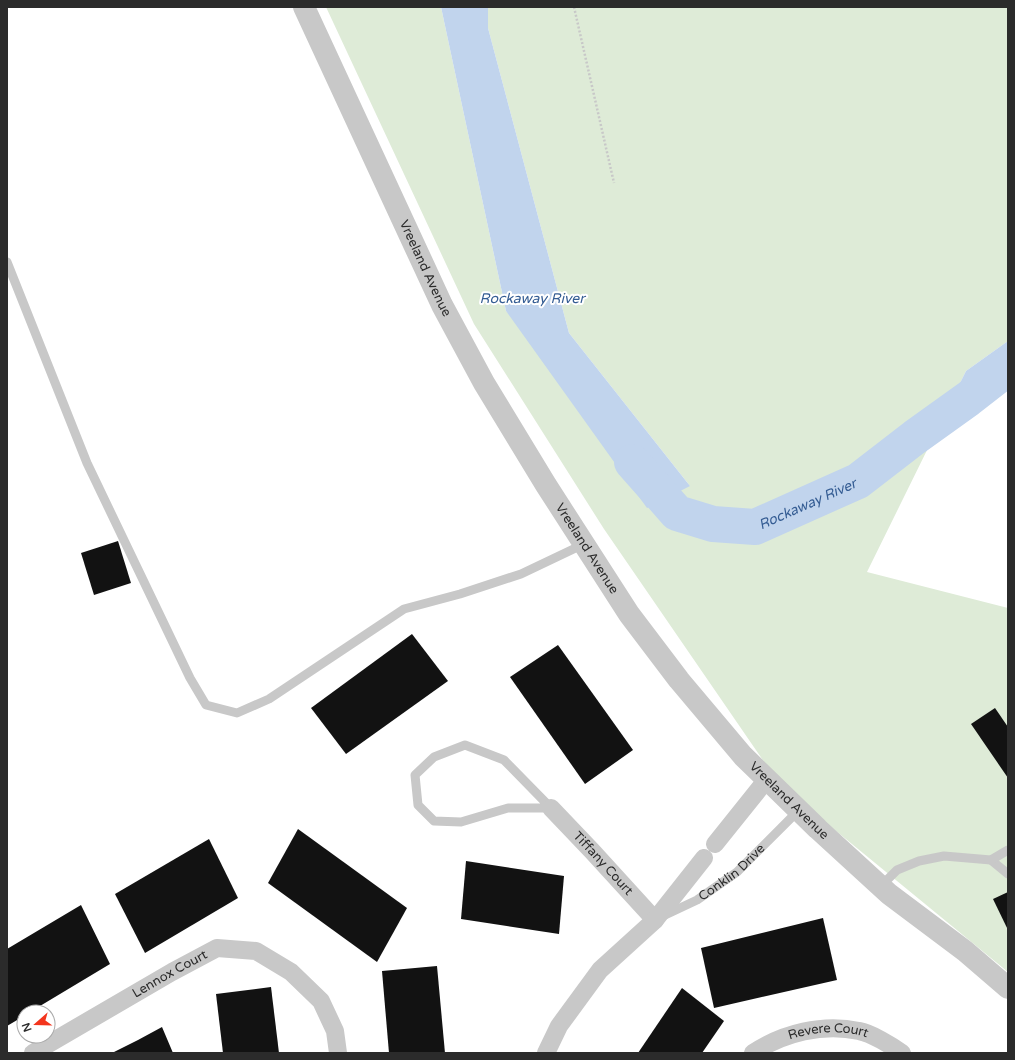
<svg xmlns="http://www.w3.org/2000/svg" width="1015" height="1060" font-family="'Varela Round',sans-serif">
	<rect width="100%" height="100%" fill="#fff"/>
	<polygon fill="#deebd7" points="326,7 441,7 506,311 690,486 569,333 488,28 488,7 1008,7 1008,341 966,371 867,572 1008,608 1008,972 780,785 604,529 474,324"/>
	<g fill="#c1d4ed">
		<polygon points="441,7 488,7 488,28 569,333 690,486 647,508 506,311"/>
		<polygon points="1008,341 1008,386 934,435 966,371"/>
	</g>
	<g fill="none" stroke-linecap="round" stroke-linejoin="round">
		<path stroke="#c1d4ed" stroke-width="36" id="s1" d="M632 462 677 513 713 524 755 527 858 481 915 437 968 399 1008 368"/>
	</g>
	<g fill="#121212">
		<polygon points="118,541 131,583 94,595 81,553"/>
		<polygon points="412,634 448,681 346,754 311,708"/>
		<polygon points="558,645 633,750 585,784 510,677"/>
		<polygon points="995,708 1008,727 1008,778 971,724"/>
		<polygon points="298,829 407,908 377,962 268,883"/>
		<polygon points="209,839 238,898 145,953 115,894"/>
		<polygon points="466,861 564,876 559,934 461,919"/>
		<polygon points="1008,892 1008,930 993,899"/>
		<polygon points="81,905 110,964 30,1012 24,1012 24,1016 7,1026 7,949"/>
		<polygon points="823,918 837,980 714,1008 701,948"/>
		<polygon points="437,966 445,1053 389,1053 382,971"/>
		<polygon points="271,987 279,1053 223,1053 216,994"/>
		<polygon points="682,988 724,1021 702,1053 638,1053"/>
		<polygon points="162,1027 173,1053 112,1053 138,1040"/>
	</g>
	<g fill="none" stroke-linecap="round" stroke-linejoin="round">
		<polyline stroke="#c8c8c8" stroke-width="2.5" stroke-dasharray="2 2" stroke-linecap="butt" points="574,7 614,183"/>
		<g stroke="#c8c8c8" stroke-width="9">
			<polyline points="7,262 87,463 190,678 206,705 237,713 269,699 404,609 460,594 521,574 584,544"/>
			<polygon points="465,745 504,760 551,808 508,808 461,822 434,821 418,805 415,775 434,757"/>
			<polyline points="991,860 1008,874"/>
			<polyline points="881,886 897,870 919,861 944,856 991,860 1008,850"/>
			<path id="s2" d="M663 916 697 900 737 872 799 810"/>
		</g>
		<g stroke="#c8c8c8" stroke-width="18">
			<path id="s3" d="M551 808 592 851 655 920"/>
			<polyline points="715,844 767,779"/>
			<path id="s4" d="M33 1053 172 972 217 948 256 951 291 972 321 1001 335 1031 338 1053"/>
			<polyline points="546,1053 559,1026 600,970 655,920 704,858"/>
			<path id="s5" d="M753 1053C783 1033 823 1023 859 1031 871 1033 892 1046 902 1053"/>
		</g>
		<path stroke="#c8c8c8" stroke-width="22" id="s6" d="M304 7 442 305 484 383 546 485 629 614 679 680 743 756 818 829 889 894 965 951 1008 988"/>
	</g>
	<g text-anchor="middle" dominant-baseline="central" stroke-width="4" stroke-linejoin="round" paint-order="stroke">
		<g font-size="13" fill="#2b2b2b" stroke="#fff">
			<text stroke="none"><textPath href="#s6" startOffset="288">Vreeland Avenue</textPath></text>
			<text stroke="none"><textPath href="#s6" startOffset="612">Vreeland Avenue</textPath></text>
			<text stroke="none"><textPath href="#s6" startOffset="936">Vreeland Avenue</textPath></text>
			<text stroke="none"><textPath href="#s3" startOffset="76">Tiffany Court</textPath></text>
			<text stroke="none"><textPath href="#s2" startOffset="82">Conklin Drive</textPath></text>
			<text stroke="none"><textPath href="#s4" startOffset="158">Lennox Court</textPath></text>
			<text stroke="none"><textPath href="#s5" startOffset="80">Revere Court</textPath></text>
		</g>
		<g font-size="14" font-style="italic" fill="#345c93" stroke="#fff">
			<text x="532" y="298">Rockaway River</text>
			<text stroke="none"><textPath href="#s1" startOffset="205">Rockaway River</textPath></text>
		</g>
	</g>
	<rect width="1015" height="1060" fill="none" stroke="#2b2b2b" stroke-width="16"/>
	<g transform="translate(36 1024) rotate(250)"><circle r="19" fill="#ffffff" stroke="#aaaaaa"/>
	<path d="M0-3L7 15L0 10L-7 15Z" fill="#f3351d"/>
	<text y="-6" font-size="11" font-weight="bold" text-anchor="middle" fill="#2b2b2b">N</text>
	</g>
</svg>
